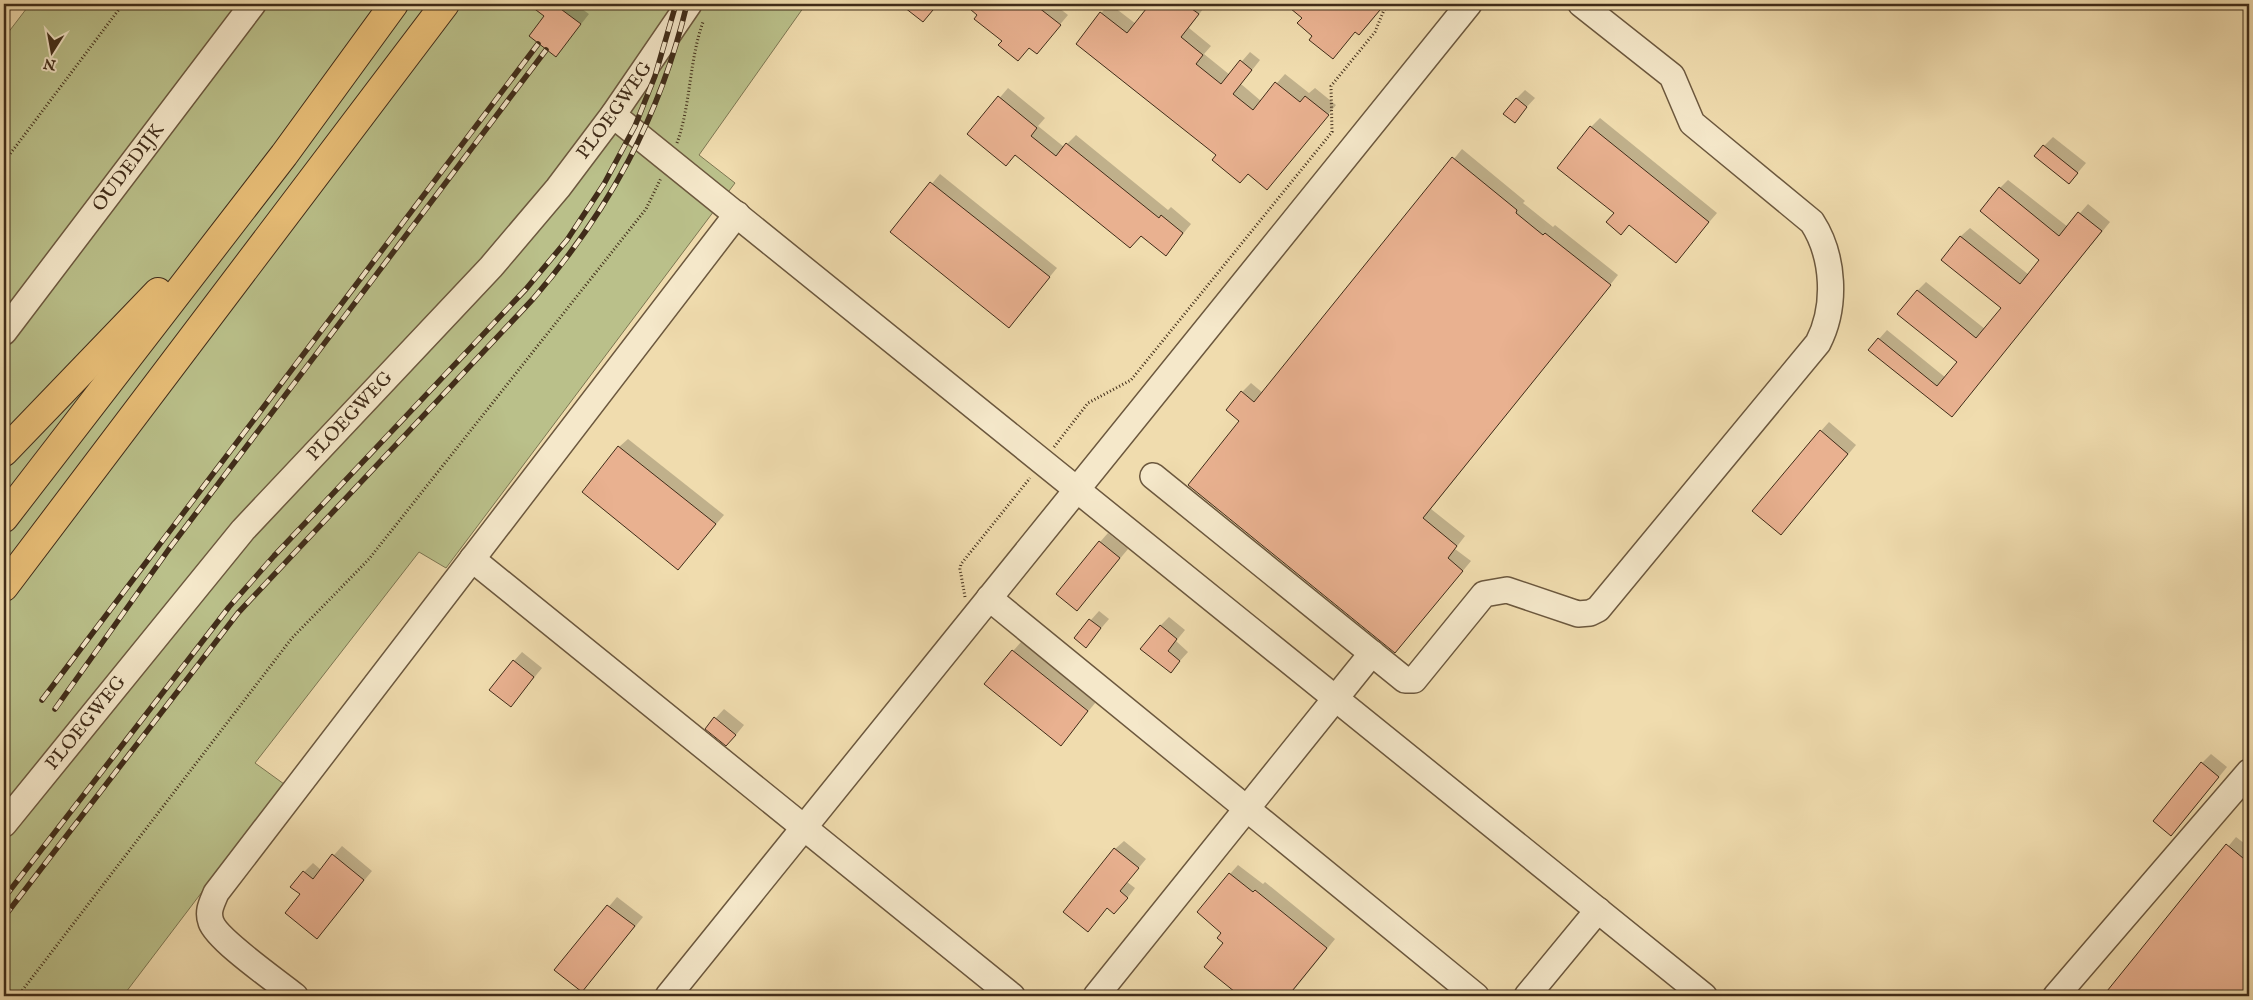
<svg xmlns="http://www.w3.org/2000/svg" width="2253" height="1000" font-family="'IM FELL English',serif">
	<rect width="100%" height="100%" fill="#f0dcae"/>
	<filter id="stains"><feTurbulence type="fractalNoise" baseFrequency=".004" numOctaves="4"/><feColorMatrix values="0 0 0 0 .2 0 0 0 0 .09 0 0 0 0 .02 0 0 0 .5 -.17"/></filter>
	<radialGradient id="worn" r=".72"><stop offset=".6" stop-color="#630" stop-opacity="0"/><stop offset="1" stop-color="#630" stop-opacity=".3"/></radialGradient>
	<polygon fill="#bac08a" stroke="#7d7652" points="30,4 806,4 699,155 735,183 446,568 419,552 255,763 284,784 123,996 4,996 4,38"/>
	<g fill="#0003">
		<polygon points="533,4 575,4 589,14 556,56 546,16 532,5"/>
		<polygon points="966,4 1054,4 1068,15 1037,52 1030,47 1004,41 979,15"/>
		<polygon points="1110,4 1136,24 1149,8 1144,4 1205,4 1206,5 1189,28 1211,46 1204,54 1230,75 1250,52 1260,60 1241,84 1261,101 1285,74 1309,93 1315,88 1336,105 1275,180 1249,173 1217,155 1101,13"/>
		<polygon points="1287,4 1385,4 1368,25 1359,34 1356,31 1333,57 1314,36 1304,18"/>
		<polygon points="1008,88 1045,118 1038,126 1064,147 1076,135 1168,210 1171,207 1191,224 1174,245 1165,254 1142,235 1016,154 1006,164 969,134"/>
		<polygon points="1525,90 1535,98 1514,121 1516,99"/>
		<polygon points="1600,118 1717,213 1676,261 1616,213 1591,127"/>
		<polygon points="2053,137 2086,163 2069,183 2044,146"/>
		<polygon points="1462,149 1525,201 1523,203 1553,227 1555,225 1618,275 1431,509 1465,536 1455,549 1471,561 1404,642 1241,420 1242,392 1251,383 1263,393"/>
		<polygon points="940,174 1057,268 1009,326 892,232"/>
		<polygon points="2008,180 2068,227 2088,204 2110,222 1952,416 1879,339 1887,330 1946,378 1959,362 1917,291 1926,282 1985,329 2002,308 1943,260 1961,236 1970,228 2029,275 2041,260 2000,188"/>
		<polygon points="1829,422 1856,445 1789,525 1821,431"/>
		<polygon points="628,439 724,515 678,568 619,447"/>
		<polygon points="1108,533 1128,549 1077,610 1100,542"/>
		<polygon points="1099,611 1109,619 1086,646 1075,638"/>
		<polygon points="1169,617 1185,630 1176,641 1188,652 1171,671 1160,626"/>
		<polygon points="1021,642 1096,702 1061,744 1013,651"/>
		<polygon points="522,652 542,668 519,696 514,661"/>
		<polygon points="724,709 744,725 735,736 706,729"/>
		<polygon points="2211,754 2227,767 2180,825 2202,763"/>
		<polygon points="2236,837 2249,847 2249,996 2105,996"/>
		<polygon points="1124,841 1146,859 1127,882 1135,888 1123,904 1108,907 1115,849"/>
		<polygon points="342,846 372,871 317,937 304,872 313,863 321,870"/>
		<polygon points="1238,865 1263,884 1265,882 1335,939 1289,996 1238,996 1240,995 1222,933 1230,874"/>
		<polygon points="617,897 643,917 590,982 556,970"/>
	</g>
	<g fill="#e9b190" stroke="#402c19">
		<polygon points="528,4 554,4 581,24 556,57 529,36 544,16"/>
		<polygon points="900,4 938,4 923,22"/>
		<polygon points="964,4 1034,4 1061,25 1037,54 1029,48 1018,61 998,45 1002,41 974,19 977,15"/>
		<polygon points="1150,4 1185,4 1199,14 1181,37 1203,55 1196,64 1221,84 1240,60 1252,70 1233,94 1253,110 1275,82 1300,102 1305,96 1329,115 1267,190 1248,174 1240,183 1212,160 1216,155 1076,44 1100,12 1127,33"/>
		<polygon points="1285,4 1385,4 1359,35 1355,32 1333,59 1309,40 1312,36 1297,23 1302,18"/>
		<polygon points="998,96 1037,128 1031,136 1056,156 1066,143 1159,218 1161,215 1183,233 1166,256 1141,236 1130,248 1015,155 1006,166 967,134"/>
		<polygon points="1516,98 1527,107 1515,123 1503,114"/>
		<polygon points="1590,126 1709,222 1676,263 1629,225 1621,235 1606,222 1614,213 1557,168"/>
		<polygon points="2043,145 2078,173 2069,184 2034,156"/>
		<polygon points="1452,157 1517,210 1516,213 1543,235 1545,233 1611,285 1423,518 1457,546 1448,558 1463,571 1395,653 1188,485 1239,421 1226,410 1241,391 1254,402"/>
		<polygon points="930,182 1050,277 1009,328 890,232"/>
		<polygon points="1999,187 2059,236 2078,212 2102,231 1952,417 1868,350 1878,338 1937,386 1957,362 1897,314 1917,290 1976,338 2001,308 1941,260 1960,236 2020,284 2039,260 1980,211"/>
		<polygon points="1820,430 1848,454 1781,535 1752,511"/>
		<polygon points="618,446 716,524 678,570 582,492"/>
		<polygon points="1099,541 1120,558 1077,611 1056,594"/>
		<polygon points="1089,619 1101,628 1086,648 1074,638"/>
		<polygon points="1160,625 1177,639 1168,651 1180,661 1171,673 1140,649"/>
		<polygon points="1012,650 1088,711 1061,746 984,684"/>
		<polygon points="513,660 534,677 511,707 489,690"/>
		<polygon points="714,717 736,735 726,746 705,729"/>
		<polygon points="2201,762 2219,777 2171,836 2153,821"/>
		<polygon points="2226,844 2249,863 2249,996 2103,996"/>
		<polygon points="1114,848 1139,868 1120,891 1128,898 1114,914 1107,908 1088,932 1063,912"/>
		<polygon points="332,854 364,880 317,939 285,913 300,894 290,887 303,871 313,879"/>
		<polygon points="1229,873 1253,892 1255,890 1327,948 1288,996 1240,996 1204,967 1223,943 1217,938 1221,933 1197,912"/>
		<polygon points="607,905 635,926 582,992 554,970"/>
	</g>
	<g fill="none" stroke-linecap="round" stroke-linejoin="round">
		<g stroke="#6c583e" stroke-width="28">
			<g id="minor">
				<polyline points="613,115 1704,996"/>
				<path id="s1" d="M4 332 253 4"/>
				<path d="M1153 476 1405 680H1414L1484 594 1507 590 1578 614 1590 613 1598 609 1818 343C1837 306 1834 256 1812 222L1692 123 1672 76 1581 4"/>
				<polyline points="472,559 1012,996"/>
				<polyline points="989,598 1476,996"/>
				<path id="s2" d="M4 824 243 530 491 267 558 188 613 115 689 4"/>
				<path d="M295 996C278 982 217 940 211 922 207 911 212 903 216 893L737 214"/>
				<polyline points="668,996 1469,4"/>
				<polyline points="1096,996 1372,653"/>
				<polyline points="1527,996 1598,910"/>
				<polyline points="2056,996 2249,772"/>
			</g>
		</g>
		<g stroke="#402c19" stroke-width="30">
			<g id="highway">
				<polyline points="4,452 158,292"/>
				<polyline points="4,518 284,155 394,4"/>
				<polyline points="4,587 445,4"/>
			</g>
		</g>
		<g stroke="#402c19" stroke-width="3" stroke-dasharray="1 2.5" stroke-linecap="butt">
			<path d="M677 143C691 104 689 61 703 22"/>
			<polyline points="4,162 123,4"/>
			<polyline points="1054,447 1088,403 1131,380 1332,132 1331,86 1375,32 1384,10 1389,4"/>
			<polyline points="965,597 960,569 961,564 1030,478"/>
			<polyline points="18,996 292,638 369,559 646,209 661,178"/>
		</g>
		<use href="#minor" stroke="#f5e8ca" stroke-width="25"/>
		<use href="#highway" stroke="#e8be77" stroke-width="28"/>
		<g stroke="#402c19" stroke-width="5.5">
			<g id="rail">
				<polyline points="42,700 538,44"/>
				<polyline points="55,709 169,549 546,50"/>
				<polyline points="4,898 229,607 274,556 526,289 567,240 604,184 635,126 655,76 676,4"/>
				<path d="M4 917 238 613 533 299C609 211 660 117 687 4"/>
			</g>
		</g>
		<use href="#rail" stroke="#f5e8ca" stroke-width="4" stroke-dasharray="11" stroke-linecap="butt"/>
	</g>
	<g text-anchor="middle" dominant-baseline="central" stroke-width="4.5" stroke-linejoin="round" paint-order="stroke">
		<g font-size="19" fill="#402c19" stroke="#f5e8ca">
			<text stroke="none"><textPath href="#s2" startOffset="940">PLOEGWEG</textPath></text>
			<text stroke="none"><textPath href="#s1" startOffset="206">OUDEDIJK</textPath></text>
			<text stroke="none"><textPath href="#s2" startOffset="535">PLOEGWEG</textPath></text>
			<text stroke="none"><textPath href="#s2" startOffset="130">PLOEGWEG</textPath></text>
		</g>
	</g>
	<rect width="2253" height="1000" fill="none" stroke="#f0dcae" stroke-width="20"/>
	<rect x="5" y="5" width="2243" height="990" fill="none" stroke="#402c19" stroke-width="2.5"/>
	<rect x="10" y="10" width="2233" height="980" fill="none" stroke="#402c19"/>
	<g transform="translate(52 52) rotate(191)" stroke="#f5e8ca" stroke-width="4" paint-order="stroke">
	<path d="M0-4L9 19L0 12L-9 19Z" fill="#402c19"/>
	<text y="-8" font-size="14" font-weight="bold" text-anchor="middle" fill="#402c19">N</text>
	</g>
	<rect width="100%" height="100%" filter="url(#stains)"/>
	<rect width="100%" height="100%" fill="url(#worn)"/>
</svg>
